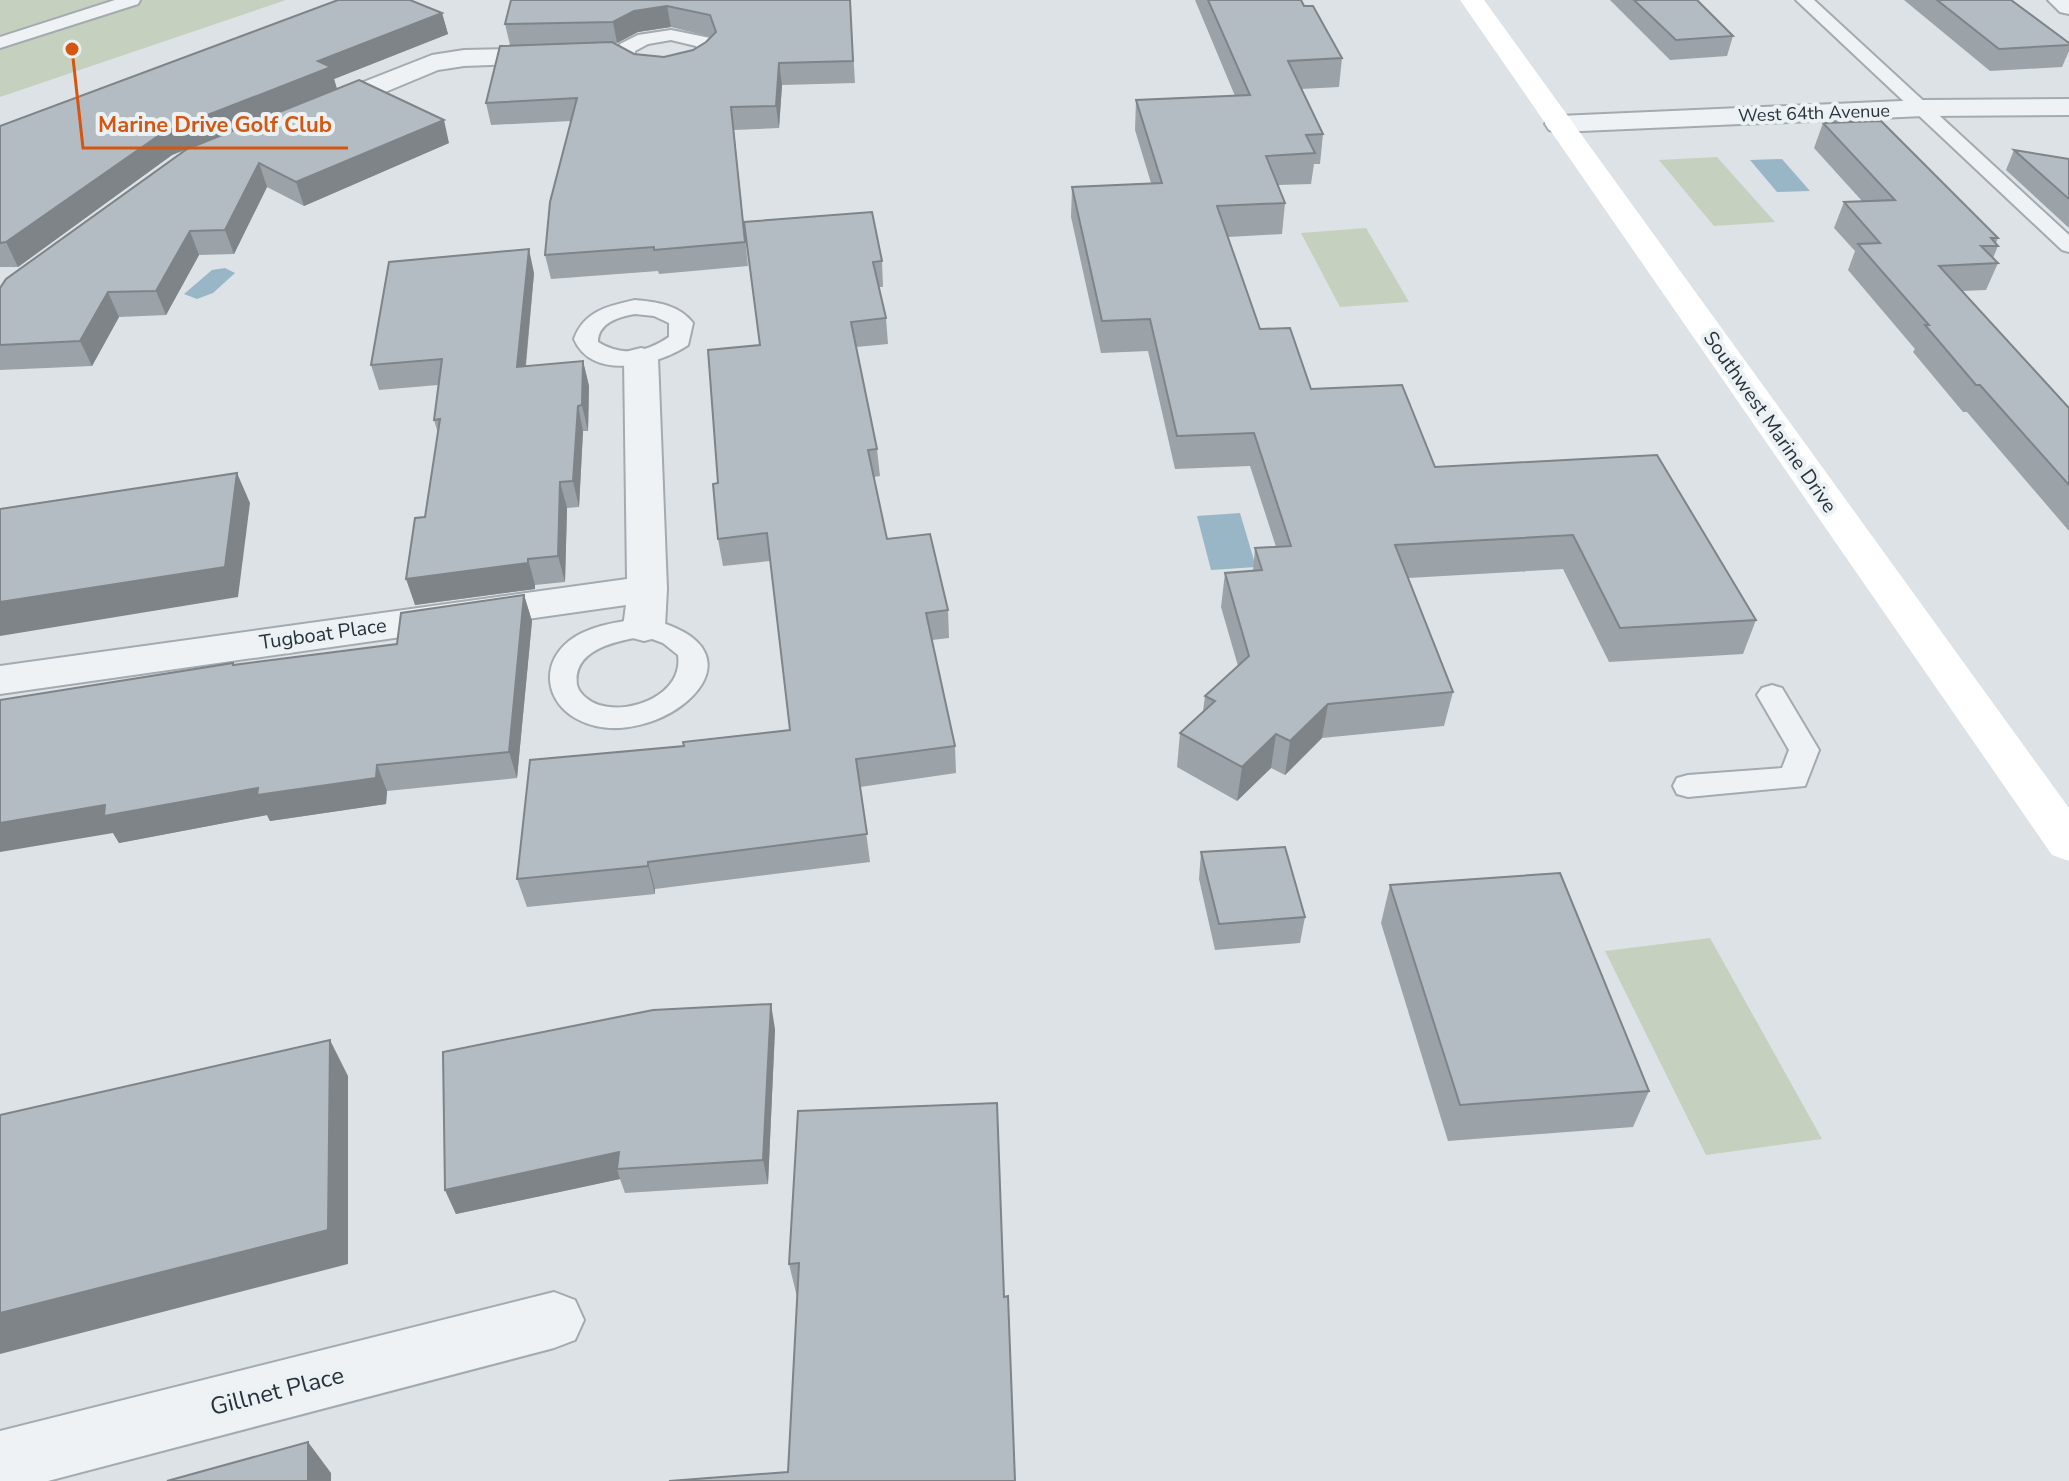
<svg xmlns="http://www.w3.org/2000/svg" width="2069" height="1481" font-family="'Nunito Sans',sans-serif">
	<rect width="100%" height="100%" fill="#dde2e6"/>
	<g fill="#c6d0be">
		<polygon points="0,0 286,0 0,97"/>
		<polygon points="1717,157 1775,222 1714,226 1659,160"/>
		<polygon points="1366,228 1409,302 1340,307 1301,233"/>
		<polygon points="1710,938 1822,1139 1706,1155 1605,951"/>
	</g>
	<g fill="#98b6c6">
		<polygon points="1782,159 1810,191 1777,192 1750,160"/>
		<polygon points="225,268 235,273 213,293 197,299 184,294 212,270"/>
		<polygon points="1240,513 1256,567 1211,570 1197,516"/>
	</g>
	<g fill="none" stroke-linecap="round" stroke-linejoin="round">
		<g stroke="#a3aab0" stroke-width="4">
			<g id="service">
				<polygon points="115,0 140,0 138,4 0,48 0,37"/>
				<polygon points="1796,0 1814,0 2069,235 2069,252 2062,250"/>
				<path d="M671 30 710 38 716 53C695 79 639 86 616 60L620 44 638 35ZM671 40 696 46 698 52C680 66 654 69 634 58L635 51 648 44Z"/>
				<path d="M635 300C657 302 679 305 693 323L688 345C659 365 592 382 574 339 584 311 608 306 635 300ZM635 314 654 316 669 323V337C646 353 622 357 598 342 598 323 618 317 635 314Z"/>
				<path d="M644 618C788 650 653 758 579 720 546 704 539 665 569 641 590 625 619 622 644 618ZM644 636 663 643 678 655C684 694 631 715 599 705 590 702 579 694 577 685 572 648 619 641 644 636Z"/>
				<polygon points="1772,685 1782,688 1819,750 1805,786 1688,797 1677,794 1673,786 1677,778 1688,775 1782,768 1789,750 1757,695 1762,688"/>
			</g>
		</g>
		<g stroke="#a3aab0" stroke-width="4">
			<g id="minor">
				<polygon points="2048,0 2069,0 2069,14 2060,12"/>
				<polygon points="558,48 567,50 571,56 567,62 464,66 438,70 330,115 320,117 310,115 306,109 310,103 432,55 464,50"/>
				<polygon points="2069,99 2069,115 1924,116 1559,132 1549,130 1545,124 1549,118 1559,116 1924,100"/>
				<polygon points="641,348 653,351 658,358 667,589 665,627 659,637 644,641 629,637 623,627 626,605 0,694 0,666 627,579 624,358 629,351"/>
				<polygon points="554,1292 575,1300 584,1320 575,1340 554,1348 48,1481 0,1481 0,1431"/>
			</g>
		</g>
		<use href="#service" fill="#eff2f5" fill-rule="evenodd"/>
		<use href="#minor" fill="#eff2f5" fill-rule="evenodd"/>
		<polygon fill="#fff" fill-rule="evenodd" points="1460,0 1484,0 2069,808 2069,861 2052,855"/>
	</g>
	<g fill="#9ba2a8" fill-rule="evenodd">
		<path d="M511 0H850L855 83 782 85 779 128 734 130 748 266 659 274 658 271 551 279 545 255 571 121 491 125 486 103 510 45 505 24ZM671 27 711 37 706 42 693 50 664 57 634 54 614 43H617L638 32Z"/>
		<polygon points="1195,0 1301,0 1342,58 1339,87 1301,89 1323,134 1320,164 1314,164 1311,184 1278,185 1285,203 1282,234 1228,237 1260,329 1311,389 1435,467 1756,620 1743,654 1609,662 1563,569 1408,578 1453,692 1444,726 1322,738 1285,775 1271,768 1237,801 1177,767 1180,733 1203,711 1205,696 1238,666 1221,607 1225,573 1253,571 1255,548 1276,547 1250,466 1175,469 1148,351 1101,353 1071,217 1072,187 1151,183 1135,130 1136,100 1235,96"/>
		<polygon points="1610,0 1697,0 1733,36 1727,56 1670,60"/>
		<polygon points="1904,0 2011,0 2069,43 2069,51 2062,67 1990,71"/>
		<polygon points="442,13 448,34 334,79 337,89 449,143 304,206 267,187 234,254 199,255 166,315 119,317 92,366 0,370 0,288 186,149 172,155 18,267 0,267 0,126"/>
		<polygon points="1823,123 1998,238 1996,243 1998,246 1993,258 1998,263 1986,290 1962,291 2069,408 2069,531 1967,412 1963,412 1913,352 1915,349 1848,270 1855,251 1834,228 1844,202 1862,201 1814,148"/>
		<polygon points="2014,150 2069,159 2069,228 2006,170"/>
		<polygon points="872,212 882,261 883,287 879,287 886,318 888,344 856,347 877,449 880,476 874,477 887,539 948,610 949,638 932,640 955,746 956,773 860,787 870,862 655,889 655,894 527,907 517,879 684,746 790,730 770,561 723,566 718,539 718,483 760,345"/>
		<polygon points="534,273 526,366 583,361 589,386 588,431 583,431 579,507 567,508 565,582 535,585 535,589 415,605 425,517 438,433 434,420 438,385 379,390 371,365"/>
		<polygon points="524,595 532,621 517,778 387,791 386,804 270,821 267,815 119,843 113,833 233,663 234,665 397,644"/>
		<polygon points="1201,852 1305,917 1300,943 1215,950 1199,879"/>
		<polygon points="1390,885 1649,1091 1633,1127 1448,1141 1381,923"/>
		<polygon points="775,1029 768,1184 625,1193 620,1179 456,1214 445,1190"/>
		<polygon points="997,1103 788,1472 797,1297 789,1264"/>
	</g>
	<g fill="#7e8488">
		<polygon points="667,6 671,27 638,32 617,43 613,22 634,11"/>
		<polygon points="442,13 448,34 334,79 337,89 172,155 18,267 6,242 164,132 318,61"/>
		<polygon points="779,63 782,85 779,128 776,106"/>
		<polygon points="444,120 449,143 304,206 296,182"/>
		<polygon points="259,163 267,187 234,254 225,230"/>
		<polygon points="190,231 199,255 166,315 156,291"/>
		<polygon points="529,249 534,273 523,392 517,367"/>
		<polygon points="108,292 119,317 92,366 80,341"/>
		<polygon points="583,361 589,386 588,431 582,405"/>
		<polygon points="578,406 583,431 579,507 573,481"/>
		<polygon points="237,473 250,503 238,597 0,636 0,602"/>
		<polygon points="560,482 567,508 565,582 558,556"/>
		<polygon points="528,559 535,585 535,589 415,605 406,579"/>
		<polygon points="524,595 532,621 517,778 509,752"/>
		<polygon points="1328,704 1322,738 1285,775 1290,741"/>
		<polygon points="1276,734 1271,768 1237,801 1242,767"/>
		<polygon points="377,765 387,791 386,804 270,821 267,815 119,843 113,833 0,852 0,823 105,805"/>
		<polygon points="648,862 655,889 655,894 648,866"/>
		<polygon points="771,1004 775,1029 768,1184 763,1160"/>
		<polygon points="330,1040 348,1076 348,1264 0,1354 0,1313"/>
		<polygon points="619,1152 617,1169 620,1179 456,1214 445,1190"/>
		<polygon points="308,1442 331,1473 331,1481 308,1481"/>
	</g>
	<g fill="#b4bcc3" stroke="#7e8488" stroke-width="2">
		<polygon points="338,0 410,0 442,13 318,61 331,67 164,132 6,242 0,243 0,126"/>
		<polygon points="511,0 850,0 853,61 779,63 776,106 731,107 745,242 654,250 654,247 545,255 550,202 577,98 486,103 500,46 612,42 634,54 664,57 693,50 706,42 716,32 710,15 667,6 634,11 613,22 505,24"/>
		<polygon points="1208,0 1301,0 1304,6 1313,6 1342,58 1288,61 1323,134 1306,135 1315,153 1266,156 1285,203 1217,206 1260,329 1290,328 1311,389 1402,385 1435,467 1657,455 1756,620 1620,628 1573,535 1395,545 1453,692 1328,704 1290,741 1276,734 1242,767 1180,733 1215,701 1205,696 1249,656 1225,573 1262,570 1255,548 1291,546 1254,433 1177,436 1150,319 1102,321 1072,187 1162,183 1136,100 1250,95"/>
		<polygon points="1634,0 1697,0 1733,36 1676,40"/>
		<polygon points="1937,0 2011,0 2069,43 2069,45 1999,49"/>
		<polygon points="359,80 444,120 296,182 259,163 225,230 190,231 156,291 108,292 80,341 0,345 0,288 6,279 187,149"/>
		<polygon points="1881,121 1998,238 1991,238 1998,246 1981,246 1998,263 1939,266 2069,408 2069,485 1980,385 1976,385 1925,325 1929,325 1858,244 1880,243 1844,202 1895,200 1823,123"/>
		<polygon points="2014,150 2069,159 2069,199"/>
		<polygon points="872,212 882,261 873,262 886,318 851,322 877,449 868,450 887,539 930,534 948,610 926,613 955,746 856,759 867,834 648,862 648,866 517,879 530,760 684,746 683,742 790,730 767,533 718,539 713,484 718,483 708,350 760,345 744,222"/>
		<polygon points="529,249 517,367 583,361 582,405 578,406 573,481 560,482 558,556 528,559 528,563 406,579 415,518 425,517 440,419 434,420 442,359 371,365 389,262"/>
		<polygon points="237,473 225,567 0,602 0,509"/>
		<polygon points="524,595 509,752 377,765 376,778 257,795 258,788 104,816 105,805 0,823 0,700 233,663 233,665 397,644 401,613"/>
		<polygon points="1285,847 1305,917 1219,924 1201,852"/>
		<polygon points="1560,873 1649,1091 1460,1105 1390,885"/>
		<polygon points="771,1004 763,1160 617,1169 619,1152 445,1190 443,1052 653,1010"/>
		<polygon points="330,1040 328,1230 0,1313 0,1115"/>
		<polygon points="997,1103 1004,1297 1008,1296 1015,1481 669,1481 788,1472 799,1263 789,1264 798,1111"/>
		<polygon points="308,1442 308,1481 167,1481"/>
	</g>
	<g text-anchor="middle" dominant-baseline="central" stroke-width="8" stroke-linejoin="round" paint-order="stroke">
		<g font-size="18" fill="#27323c" stroke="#ecf1f4">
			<text transform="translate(1814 113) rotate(-2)">West 64th Avenue</text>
		</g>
		<g font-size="20" fill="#27323c" stroke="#ecf1f4">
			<text transform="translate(1770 422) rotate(55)">Southwest Marine Drive</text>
			<text transform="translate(323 634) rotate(-8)">Tugboat Place</text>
		</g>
		<g font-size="24" fill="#27323c" stroke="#ecf1f4">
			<text transform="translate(277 1391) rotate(-14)">Gillnet Place</text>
		</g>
	</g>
	<path fill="none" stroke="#d55511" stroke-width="3" d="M72 49L83 148H348"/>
	<circle fill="#d55511" stroke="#ecf1f4" stroke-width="3" cx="72" cy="49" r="8"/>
	<g font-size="22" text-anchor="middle" font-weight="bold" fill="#d55511" stroke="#ecf1f4" stroke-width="8" stroke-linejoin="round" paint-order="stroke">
		<text x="215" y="132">Marine Drive Golf Club</text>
	</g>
</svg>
